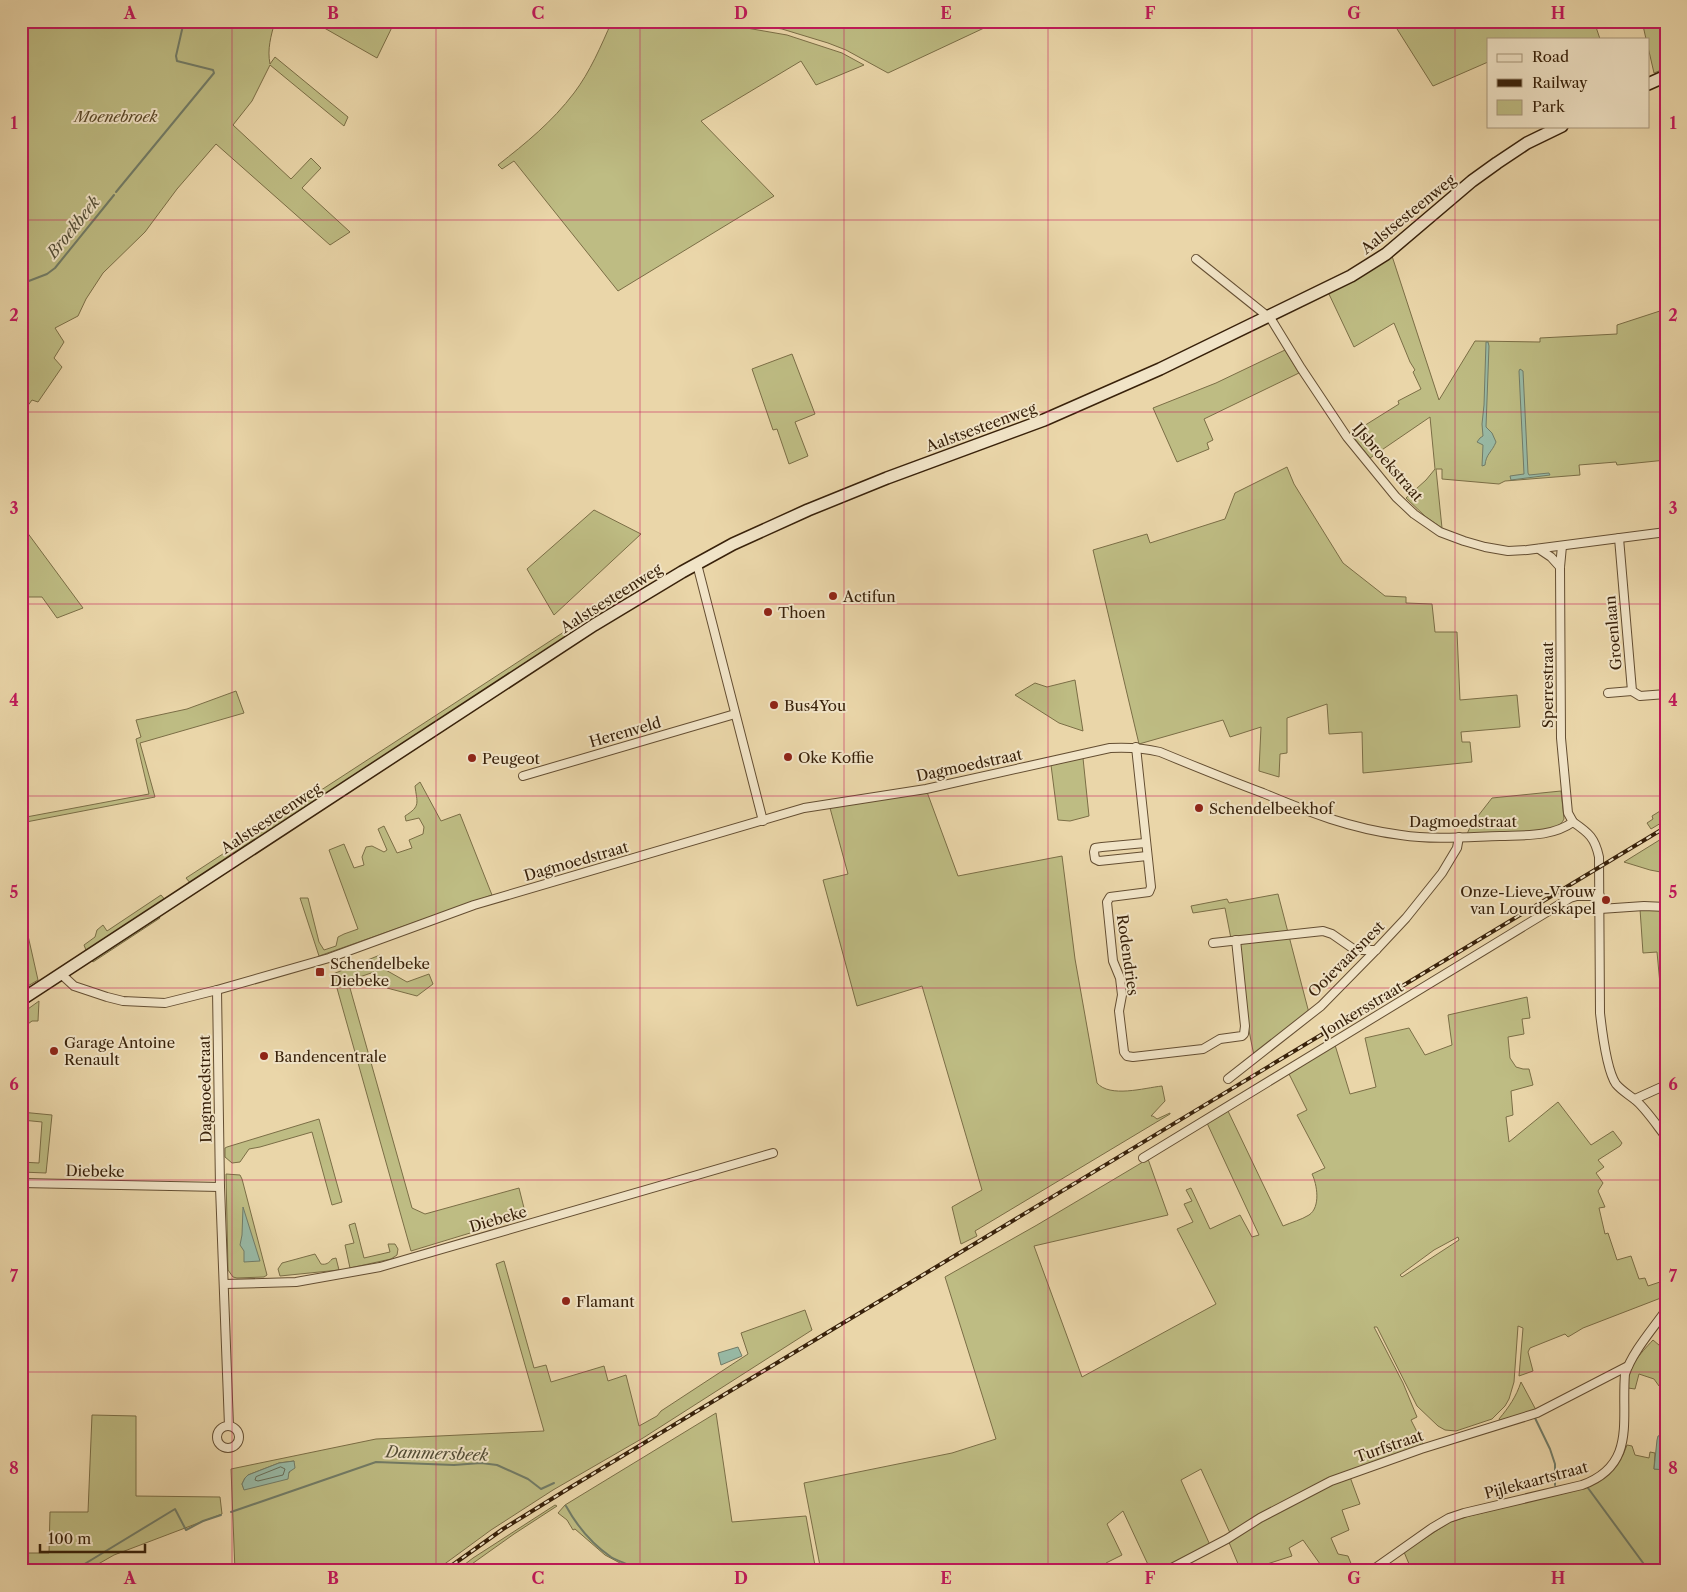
<svg xmlns="http://www.w3.org/2000/svg" width="1687" height="1592" font-family="'Libre Caslon Text',serif">
	<rect width="100%" height="100%" fill="#ead6a9"/>
	<filter id="stains"><feTurbulence type="fractalNoise" baseFrequency=".004" numOctaves="4"/><feColorMatrix values="0 0 0 0 .2 0 0 0 0 .09 0 0 0 0 .02 0 0 0 .5 -.17"/></filter>
	<radialGradient id="worn" r=".72"><stop offset=".6" stop-color="#630" stop-opacity="0"/><stop offset="1" stop-color="#630" stop-opacity=".3"/></radialGradient>
	<g fill="#bebc83" stroke="#7b6e46" fill-rule="evenodd">
		<path d="M21 21H275C271 36 267 49 270 64L275 57 348 117 344 126 270 65 252 101 233 125 291 179 311 158 321 168 302 188 350 232 330 245 216 144 177 189 145 232 103 273 86 299 78 316 55 328 64 342 54 358 62 367 38 402 32 400 21 415Z"/>
		<polygon points="312,21 395,21 377,58"/>
		<path d="M612 21H717L735 26 787 35 842 53 864 65 816 85 801 61 701 121 774 196 618 291 514 161 502 169 498 165C526 143 552 122 574 93 590 72 601 46 612 21Z"/>
		<polygon points="731,21 999,21 888,73 846,50 828,43 782,29"/>
		<polygon points="1392,21 1594,21 1600,39 1488,39 1488,62 1433,86"/>
		<polygon points="1642,21 1666,21 1666,68 1654,73 1648,47 1648,39 1646,39"/>
		<polygon points="1392,256 1439,400 1475,341 1540,342 1540,338 1617,334 1617,325 1666,309 1666,460 1617,465 1616,462 1579,465 1580,475 1505,481 1499,484 1442,479 1442,469 1436,469 1442,528 1426,517 1406,498 1426,480 1435,469 1430,417 1370,458 1351,434 1399,404 1398,401 1421,389 1413,372 1415,370 1410,362 1394,323 1354,347 1328,292"/>
		<polygon points="1285,350 1299,373 1204,419 1213,440 1207,443 1209,449 1177,462 1153,408 1216,383"/>
		<polygon points="792,354 815,414 795,422 808,456 789,464 777,429 773,430 752,369"/>
		<polygon points="1287,467 1294,484 1343,563 1385,596 1406,597 1406,603 1432,604 1435,632 1457,632 1460,700 1517,695 1520,727 1461,732 1462,742 1470,742 1472,762 1363,773 1362,732 1329,734 1327,704 1287,718 1287,753 1280,754 1279,777 1259,771 1261,727 1230,737 1223,720 1139,744 1093,550 1147,534 1150,543 1225,519 1235,493"/>
		<polygon points="594,510 641,534 554,615 527,569"/>
		<polygon points="21,524 83,608 57,618 42,597 21,597"/>
		<polygon points="564,632 567,637 191,884 186,878"/>
		<polygon points="1075,680 1083,731 1059,723 1015,695 1035,683 1047,687"/>
		<polygon points="236,691 244,713 140,743 155,797 21,823 21,818 149,794 136,739 141,737 136,720 187,709"/>
		<polygon points="1083,758 1089,816 1070,821 1058,820 1051,765"/>
		<path d="M420 782 441 821 460 814 492 895 319 956 300 898H308L319 942 324 950 336 946 338 937 344 934 358 929 329 850 344 844 354 868 364 865 362 857 366 847 372 846 384 852 387 850 378 829 384 826 397 853 412 848 409 840 423 834 424 827 419 818 406 821 405 816C421 806 417 803 415 786Z"/>
		<path d="M1561 791 1564 819C1562 823 1560 825 1556 827 1543 834 1486 834 1467 834L1471 825 1492 798Z"/>
		<path d="M927 792 958 876 1062 856 1075 959 1097 1083C1110 1098 1144 1088 1162 1086L1165 1101 1151 1116H1153L1157 1119 1170 1113V1114L975 1231 977 1236 961 1244 952 1207 982 1190 922 986 857 1006 823 880 848 874 830 808Z"/>
		<polygon points="1665,808 1666,820 1651,829 1647,823 1653,819 1652,816"/>
		<polygon points="1666,836 1666,873 1650,870 1624,862"/>
		<polygon points="1278,894 1309,1013 1254,1056 1225,908 1193,913 1191,906 1227,899 1229,903"/>
		<polygon points="161,895 166,901 154,909 160,918 93,962 89,958 84,945 95,937 97,930 103,925 107,931"/>
		<polygon points="21,909 22,909 38,980 21,990"/>
		<polygon points="1640,909 1666,909 1666,994 1661,995 1657,952 1643,953"/>
		<polygon points="380,955 384,969 407,982 429,974 433,984 417,996 387,988 374,972 348,981 412,1208 425,1214 519,1188 526,1216 411,1251 333,974"/>
		<path d="M1527 997 1530 1018 1522 1019 1524 1034 1508 1037 1510 1058 1516 1067 1523 1069H1529L1533 1085 1511 1091 1513 1115 1506 1117 1509 1142 1558 1102 1591 1145 1613 1131 1622 1143 1620 1146 1598 1160 1604 1167 1596 1173 1603 1183 1598 1191 1605 1207 1599 1208 1605 1234 1608 1233 1617 1260 1631 1256 1639 1279 1645 1278 1648 1286 1666 1280V1296L1583 1328 1568 1337 1565 1334 1530 1348 1528 1352 1533 1371 1519 1376 1523 1328 1518 1326 1514 1382 1509 1399 1505 1406 1492 1419 1456 1431 1445 1430 1438 1426 1417 1406 1377 1327H1374L1403 1383 1417 1417 1411 1420 1424 1446 1368 1465 1230 1533 1201 1469 1181 1480 1210 1545 1162 1571H1151L1123 1511 1107 1524 1122 1555 1106 1563 1110 1571H821L804 1483 952 1453 996 1439 945 1277 1037 1225 1148 1159 1168 1215 1034 1246 1082 1377 1216 1304 1177 1229 1193 1222 1184 1204 1192 1201 1186 1190 1191 1188 1210 1229 1240 1215 1252 1237 1259 1235 1207 1123 1228 1111 1283 1226C1292 1222 1301 1220 1309 1215 1321 1207 1317 1184 1312 1174L1325 1168 1297 1115 1307 1110 1289 1074 1335 1045 1350 1094 1376 1087 1365 1038 1409 1028 1425 1055 1452 1045 1448 1015ZM1458 1237 1459 1240 1402 1277 1400 1275 1434 1250Z"/>
		<polygon points="39,1001 38,1021 32,1021 21,1029 21,1014"/>
		<polygon points="21,1112 52,1115 46,1173 21,1172 21,1162 39,1163 42,1122 22,1120"/>
		<polygon points="319,1119 342,1202 332,1205 312,1132 260,1147 249,1149 240,1162 232,1163 225,1157 225,1148 227,1147"/>
		<polygon points="226,1174 240,1175 242,1179 267,1275 264,1277 237,1278 233,1277 228,1270"/>
		<polygon points="355,1223 364,1258 390,1252 388,1244 395,1244 398,1249 397,1255 391,1259 350,1268 345,1245 354,1243 349,1225"/>
		<path d="M315 1254 321 1264C326 1265 329 1263 332 1259L336 1258 339 1270 280 1276 278 1269 282 1263Z"/>
		<path d="M504 1261 534 1368 546 1365 551 1382 604 1366 608 1381 626 1375 639 1426 657 1416 661 1411 748 1354 741 1333 805 1310 812 1330 643 1438 553 1490 491 1530 435 1571H235L231 1469 376 1439 544 1431 496 1264ZM294 1461 289 1473 244 1489 242 1484 245 1478 248 1475 279 1463Z"/>
		<path d="M1653 1340 1666 1351V1387L1659 1386 1654 1379 1639 1374 1635 1389 1628 1388C1626 1368 1640 1354 1653 1340Z"/>
		<path d="M1521 1382 1536 1410 1500 1421 1499 1419C1509 1407 1516 1397 1521 1382Z"/>
		<polygon points="716,1413 732,1522 806,1516 816,1571 635,1571 605,1555 575,1529 573,1530 567,1520 558,1513 565,1505"/>
		<polygon points="92,1415 136,1416 136,1496 220,1497 222,1514 114,1555 86,1571 21,1571 21,1553 49,1553 50,1512 88,1512"/>
		<polygon points="1627,1445 1632,1446 1635,1455 1649,1458 1650,1452 1655,1453 1654,1469 1666,1470 1666,1571 1412,1571 1404,1552 1450,1522 1469,1516 1581,1488 1599,1481 1612,1470 1623,1455"/>
		<path d="M1350 1477 1360 1504 1342 1510 1349 1530 1331 1538 1338 1554 1348 1556 1354 1571H1325L1303 1540 1289 1548 1292 1556 1264 1565 1266 1571H1241L1228 1540C1268 1517 1307 1494 1350 1477Z"/>
		<polygon points="555,1505 557,1506 514,1534 462,1571 456,1571 473,1558"/>
	</g>
	<g fill="#98b9a5" stroke="#727c67">
		<path d="M1486 342H1488L1489 346 1486 427 1492 433 1496 442C1492 452 1486 454 1485 465L1482 466 1483 445 1477 442 1480 438 1483 436 1482 424 1484 405Z"/>
		<polygon points="1520,369 1523,371 1528,473 1529,475 1549,473 1550,475 1511,480 1510,476 1524,474 1519,371"/>
		<polygon points="243,1207 260,1261 244,1262 244,1251 240,1245 242,1235"/>
		<polygon points="738,1347 742,1356 721,1365 718,1353"/>
		<polygon points="1661,1435 1666,1435 1666,1470 1654,1469 1657,1440 1658,1436"/>
		<polygon points="294,1461 295,1468 289,1472 288,1479 244,1490 242,1484 245,1478 248,1475 279,1463"/>
	</g>
	<g fill="none" stroke-linecap="round" stroke-linejoin="round">
		<polygon stroke="#686d58" stroke-width="1" points="281,1467 285,1469 283,1475 258,1481 255,1480 256,1477"/>
		<g stroke="#727c67" stroke-width="2">
			<polyline points="116,192 214,73 213,70 177,61 176,56 184,21"/>
			<polyline points="21,284 47,274 55,268 114,195"/>
			<polyline points="1535,1418 1550,1449 1555,1464 1555,1485"/>
			<polyline points="1588,1488 1649,1571"/>
			<path d="M566 1506C577 1526 592 1544 611 1557 620 1562 631 1565 640 1571"/>
			<polyline points="231,1512 376,1462 454,1465 481,1463 497,1465 528,1479 541,1489 554,1483"/>
			<polyline points="73,1571 175,1509 186,1530 203,1521 221,1515"/>
			<polyline points="871,1571 879,1567 885,1571"/>
		</g>
		<g stroke="#644e32" stroke-width="10">
			<g id="street">
				<polyline points="1196,259 1271,319 1301,368 1347,437 1396,497 1414,514 1440,532 1464,541 1485,547 1508,551 1527,550 1666,532"/>
				<polyline points="1619,538 1632,691 1640,696 1666,694"/>
				<polyline points="1562,546 1560,567 1561,738 1568,813 1573,822"/>
				<polyline points="1539,549 1551,557 1560,567"/>
				<polyline points="697,564 763,821"/>
				<polyline points="1608,693 1632,691"/>
				<polyline points="1136,747 1151,887 1149,892 1110,897 1107,902 1113,961 1120,978 1122,995 1119,1011 1124,1052 1127,1056 1133,1057 1203,1049 1220,1039 1242,1036 1244,1034 1245,1026 1236,940"/>
				<polyline points="523,776 735,714"/>
				<polyline points="1145,843 1102,847 1095,848 1094,852 1095,859 1099,861 1147,856"/>
				<polyline points="1600,909 1644,906 1666,907"/>
				<polyline points="1213,943 1323,931 1332,934 1355,950 1376,950"/>
				<path d="M61 974 74 986 107 997 123 1001 165 1003 217 990 329 958 474 905 804 808 926 789 1110 748C1128 747 1143 748 1160 752 1194 766 1228 780 1263 793 1308 812 1352 829 1401 835 1433 840 1467 837 1500 836 1525 835 1552 837 1573 822 1589 833 1595 838 1599 857L1600 1013C1602 1031 1607 1071 1616 1084 1622 1091 1628 1094 1634 1099 1644 1106 1658 1127 1666 1137"/>
				<polyline points="217,990 220,1187 229,1426"/>
				<polyline points="1228,1079 1321,1006 1376,950 1406,918 1442,873 1457,848 1459,837"/>
				<polyline points="1635,1099 1666,1085"/>
				<polyline points="1143,1158 1570,898 1577,896 1600,896"/>
				<polyline points="21,1183 220,1187"/>
				<polyline points="225,1284 296,1282 380,1267 773,1153"/>
				<circle cx="228" cy="1437" r="11"/>
				<polyline points="1166,1571 1227,1539 1260,1518 1331,1481 1421,1449 1537,1413 1628,1366"/>
				<path d="M1371 1571 1432 1528 1449 1518 1464 1513 1582 1485C1637 1465 1621 1420 1625 1374 1633 1351 1652 1330 1666 1310"/>
			</g>
		</g>
		<g stroke="#38210a" stroke-width="14">
			<g id="secondary">
				<polyline points="1648,84 1666,76"/>
				<polyline points="21,1000 594,625 682,572 733,544 808,510 887,478 1044,420 1160,369 1351,276 1386,254 1472,181 1497,163 1527,143 1562,126"/>
			</g>
		</g>
		<use href="#street" stroke="#f1e4c7" stroke-width="8"/>
		<use href="#secondary" stroke="#f1e4c7" stroke-width="11"/>
		<g stroke="#38210a" stroke-width="4">
			<polyline id="rail" points="444,1571 503,1529 571,1487 1666,827"/>
		</g>
		<use href="#rail" stroke="#f1e4c7" stroke-width="2" stroke-dasharray="5.5" stroke-linecap="butt"/>
	</g>
	<path fill="none" stroke="#c2185b" stroke-width="1" stroke-opacity="0.55" d="M232 21V1571M436 21V1571M640 21V1571M844 21V1571M1048 21V1571M1252 21V1571M1455 21V1571M21 220H1666M21 412H1666M21 604H1666M21 796H1666M21 988H1666M21 1180H1666M21 1372H1666"/>
	<g fill="#8f2418" stroke="#f1e4c7" stroke-width="2">
		<circle cx="833" cy="596" r="5"/>
		<circle cx="768" cy="612" r="5"/>
		<circle cx="774" cy="705" r="5"/>
		<circle cx="788" cy="757" r="5"/>
		<circle cx="472" cy="758" r="5"/>
		<circle cx="1199" cy="808" r="5"/>
		<circle cx="1606" cy="900" r="5"/>
		<rect x="315" y="967" width="10" height="10" rx="2.5"/>
		<circle cx="54" cy="1051" r="5"/>
		<circle cx="264" cy="1056" r="5"/>
		<circle cx="566" cy="1301" r="5"/>
	</g>
	<g text-anchor="middle" dominant-baseline="central" stroke-width="4" stroke-linejoin="round" paint-order="stroke">
		<g font-size="15" font-style="italic" fill="#5a4828" stroke="#f1e4c7">
			<text x="116" y="116">Moenebroek</text>
		</g>
		<g font-size="15" fill="#38210a" stroke="#f1e4c7">
			<text transform="translate(1408 214) rotate(-39)">Aalstsesteenweg</text>
			<text transform="translate(981 427) rotate(-20)">Aalstsesteenweg</text>
			<text transform="translate(1388 462) rotate(49)">IJsbroekstraat</text>
			<text transform="translate(611 598) rotate(-32)">Aalstsesteenweg</text>
			<text transform="translate(1613 633) rotate(-95)">Groenlaan</text>
			<text transform="translate(1547 685) rotate(-90)">Sperrestraat</text>
			<text transform="translate(625 732) rotate(-16)">Herenveld</text>
			<text transform="translate(969 765) rotate(-12)">Dagmoedstraat</text>
			<text transform="translate(271 818) rotate(-33)">Aalstsesteenweg</text>
			<text x="1463" y="821">Dagmoedstraat</text>
			<text transform="translate(576 861) rotate(-16)">Dagmoedstraat</text>
			<text transform="translate(1128 955) rotate(82)">Rodendries</text>
			<text transform="translate(1346 959) rotate(-45)">Ooievaarsnest</text>
			<text transform="translate(1362 1009) rotate(-31)">Jonkersstraat</text>
			<text transform="translate(205 1089) rotate(-91)">Dagmoedstraat</text>
			<text transform="translate(95 1171) rotate(1)">Diebeke</text>
			<text transform="translate(498 1219) rotate(-16)">Diebeke</text>
			<text transform="translate(1389 1446) rotate(-19)">Turfstraat</text>
			<text transform="translate(1536 1480) rotate(-15)">Pijlekaartstraat</text>
		</g>
		<g font-size="15" fill="#38210a" stroke="#f1e4c7" text-anchor="start">
			<text x="843" y="596">Actifun</text>
			<text x="778" y="612">Thoen</text>
			<text x="784" y="705">Bus4You</text>
			<text x="798" y="757">Oke Koffie</text>
			<text x="482" y="758">Peugeot</text>
			<text x="1209" y="808">Schendelbeekhof</text>
			<text x="1596" y="891" text-anchor="end">Onze-Lieve-Vrouw<tspan x="1596" dy="17">van Lourdeskapel</tspan></text>
			<text x="330" y="963">Schendelbeke<tspan x="330" dy="17">Diebeke</tspan></text>
			<text x="64" y="1042">Garage Antoine<tspan x="64" dy="17">Renault</tspan></text>
			<text x="274" y="1056">Bandencentrale</text>
			<text x="576" y="1301">Flamant</text>
		</g>
		<g font-size="16" font-style="italic" fill="#554f38" stroke="#f1e4c7">
			<text transform="translate(73 227) rotate(-51)">Broekbeek</text>
			<text transform="translate(437 1453) rotate(2)">Dammersbeek</text>
		</g>
	</g>
	<rect width="1687" height="1592" fill="none" stroke="#ead6a9" stroke-width="55"/>
	<rect x="1487" y="38" width="162" height="90" fill="#f1e4c7" stroke="#a7967b"/>
	<rect x="1497" y="54" width="25" height="8" fill="#f1e4c7" stroke="#a7967b"/>
	<text x="1532" y="62" font-size="15" fill="#38210a">Road</text>
	<rect x="1497" y="79" width="25" height="8" fill="#38210a" stroke="#a7967b"/>
	<text x="1532" y="88" font-size="15" fill="#38210a">Railway</text>
	<rect x="1497" y="100" width="25" height="15" fill="#bebc83" stroke="#a7967b"/>
	<text x="1532" y="112" font-size="15" fill="#38210a">Park</text>
	<path d="M40 1544v8h105v-8" fill="none" stroke="#38210a" stroke-width="2.5"/>
	<text x="48" y="1544" font-size="15" fill="#38210a" stroke="#f1e4c7" stroke-width="4" paint-order="stroke">100 m</text>
	<rect x="28" y="28" width="1632" height="1536" fill="none" stroke="#c2185b" stroke-width="2"/>
	<g font-size="16" text-anchor="middle" font-weight="bold" fill="#c2185b">
		<text x="130" y="19">A</text>
		<text x="333" y="19">B</text>
		<text x="538" y="19">C</text>
		<text x="741" y="19">D</text>
		<text x="946" y="19">E</text>
		<text x="1150" y="19">F</text>
		<text x="1354" y="19">G</text>
		<text x="1558" y="19">H</text>
		<text x="14" y="129">1</text>
		<text x="1673" y="129">1</text>
		<text x="14" y="321">2</text>
		<text x="1673" y="321">2</text>
		<text x="14" y="514">3</text>
		<text x="1673" y="514">3</text>
		<text x="14" y="706">4</text>
		<text x="1673" y="706">4</text>
		<text x="14" y="898">5</text>
		<text x="1673" y="898">5</text>
		<text x="14" y="1090">6</text>
		<text x="1673" y="1090">6</text>
		<text x="14" y="1282">7</text>
		<text x="1673" y="1282">7</text>
		<text x="14" y="1474">8</text>
		<text x="1673" y="1474">8</text>
		<text x="130" y="1584">A</text>
		<text x="333" y="1584">B</text>
		<text x="538" y="1584">C</text>
		<text x="741" y="1584">D</text>
		<text x="946" y="1584">E</text>
		<text x="1150" y="1584">F</text>
		<text x="1354" y="1584">G</text>
		<text x="1558" y="1584">H</text>
	</g>
	<rect width="100%" height="100%" filter="url(#stains)"/>
	<rect width="100%" height="100%" fill="url(#worn)"/>
</svg>
